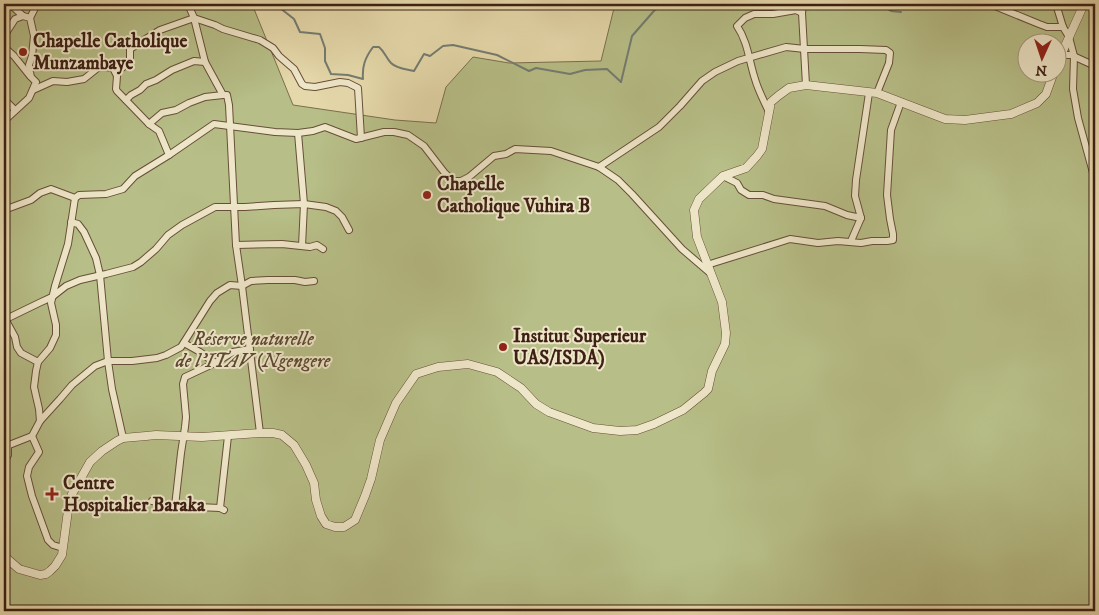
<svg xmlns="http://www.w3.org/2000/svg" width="1099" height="615" font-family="'IM FELL DW Pica',serif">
	<rect width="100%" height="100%" fill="#e5d8aa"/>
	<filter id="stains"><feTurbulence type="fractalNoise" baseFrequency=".004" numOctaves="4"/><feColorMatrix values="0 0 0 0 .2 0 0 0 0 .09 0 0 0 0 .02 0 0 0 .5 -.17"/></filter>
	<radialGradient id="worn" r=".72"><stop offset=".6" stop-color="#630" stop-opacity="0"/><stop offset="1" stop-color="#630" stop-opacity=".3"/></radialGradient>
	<path fill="#b7be87" stroke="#7a6f4e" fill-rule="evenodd" d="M4 4H252L293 105 395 120 436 123 446 87 473 57 509 63 601 61 615 4H1095V611H4ZM1026 42H1056V72H1026Z"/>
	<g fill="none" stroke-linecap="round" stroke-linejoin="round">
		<g stroke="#737c72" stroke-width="2">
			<path d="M275 4 294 19 300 32 320 34 325 48V61L331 74 348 75 363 79C362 66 365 58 373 47H379C385 52 386 58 391 63 397 69 406 69 414 71L424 54 430 56 443 46 453 45 497 55 529 71 536 68 570 74 585 70 607 69 621 82"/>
			<polyline points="869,4 882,6 891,11 901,12"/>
			<polyline points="621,82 632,36 660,4"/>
		</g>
		<g stroke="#684e3a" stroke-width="8">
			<g id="minor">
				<polyline points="188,4 194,18 205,62 223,95 227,95 229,105 236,245 242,286 260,433"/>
				<polyline points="803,4 802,13 806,85"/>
				<polyline points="990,4 1039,24 1047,27 1063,27"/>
				<polyline points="1056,4 1063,27 1069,37 1074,56 1073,89 1078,118 1095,180"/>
				<polyline points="30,18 37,4"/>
				<polyline points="4,36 15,19 23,16"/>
				<polyline points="4,47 14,56 30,76"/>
				<polyline points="1060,59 1065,55 1071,55 1095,66"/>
				<polyline points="113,68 117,76 116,89 117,91 149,124 159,131 169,155"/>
				<polyline points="33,90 53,81 67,82 84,79 99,67 122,68 130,61 130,49 160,30 194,18 215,25 223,29 260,40 273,48 279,56 294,69 302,84 305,86 315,87 340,82 348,83 358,88 361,138"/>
				<polyline points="4,99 15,110"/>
				<polyline points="126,100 131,95 140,90 146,84 156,80 172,70 194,61 205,62"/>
				<path d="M769 112C764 101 758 90 755 79 749 61 748 42 737 26L745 18 754 14H773L796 10 802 13"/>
				<polyline points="4,121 29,98 36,82 31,77 30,72 29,65 32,56 34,36 30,18 23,16 10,4"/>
				<polyline points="149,124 162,113 176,110 189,103 205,97 223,95"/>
				<polyline points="298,133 304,204 302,246"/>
				<polyline points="599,167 659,127 680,106 702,81 715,72 738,61 786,47 805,49 860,49 886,50 890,53 889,63 877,93"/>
				<polyline points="723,176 737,183 741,190 749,195 763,195 774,199 825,206 847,215 861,218"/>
				<polyline points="4,193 6,209"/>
				<polyline points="4,210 31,200 40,193 51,189 75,198 79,195 106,194 123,189 135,176 169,155 214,124 275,132 298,133 313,131 325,127 356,139 384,132 394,132 408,135 424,146 444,172 452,180 455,181 461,181 469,177 494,156 506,154 515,149 551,151 599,167 618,180 632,194 682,249 710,273"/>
				<polyline points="71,222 78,224 84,232 96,258 100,275 108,361 112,389 123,438"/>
				<polyline points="851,241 861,218 855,196 856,180 869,93"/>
				<polyline points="236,245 282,244 310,247 317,245 323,249"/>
				<polyline points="707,265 790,239 818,243 838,241 861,243 872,241 887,241 893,240 893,234 890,219 887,195 891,130 901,102"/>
				<polyline points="4,317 15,337 17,347 21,353 38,362"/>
				<polyline points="4,320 39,303 52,297 66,286 80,280 106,274 133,267 141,262 156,249 168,235 182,225 215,207 245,207 274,205 304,204 326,207 336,211 342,217 349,230"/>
				<polyline points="184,343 200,352 215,363"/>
				<polyline points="40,421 60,399 72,385 95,366 108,361 132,361 157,358 166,355 181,347 210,301 217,293 230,285 242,286 251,281 268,280 295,280 305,282 314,281"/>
				<polyline points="4,447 32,436"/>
				<polyline points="4,461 8,455 8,445"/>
				<polyline points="152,501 175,506 220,508 224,510"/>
				<polyline points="175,506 181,453 185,427 186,417 183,384 185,377 215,363 233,352 250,349"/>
				<polyline points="220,508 228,436"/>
				<polyline points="63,548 53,545 48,540 32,496 27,476 29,467 39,452 32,436 40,421 39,409 34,387 36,371 38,362 50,348 56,335 56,325 51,303 55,286 68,244 75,198"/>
			</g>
		</g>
		<g stroke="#684e3a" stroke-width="9">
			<g id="tertiary">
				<polyline points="1056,66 1084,4"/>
				<polyline points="4,556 19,569 40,575 46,574 50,571 55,566 62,555 69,503 72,494 90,462 102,451 117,441 123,438 146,436 156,435 202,437 260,433 273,433 282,435 294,445 306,465 314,483 316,500 321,516 326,524 335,527 344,527 355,520 365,496 371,479 380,440 396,403 416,374 438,367 468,364 497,372 521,388 536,404 549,412 593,428 620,431 637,430 654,424 683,410 704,393 708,389 712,371 725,344 726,333 722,302 697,237 694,210 699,199 723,176 746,168 757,156 762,149 771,102 778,96 789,88 806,85 877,93 945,119 965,120 1011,114 1037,103 1046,94 1054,72"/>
			</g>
		</g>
		<use href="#minor" stroke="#eee6c8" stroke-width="6"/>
		<use href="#tertiary" stroke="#eee6c8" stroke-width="8"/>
	</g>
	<g fill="#8f2418" stroke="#eee6c8" stroke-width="2">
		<circle cx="23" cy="52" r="5"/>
		<circle cx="427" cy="195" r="5"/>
		<circle cx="503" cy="347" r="5"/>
		<path d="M49.5 486.5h5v5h5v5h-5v5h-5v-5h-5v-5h5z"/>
	</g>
	<g text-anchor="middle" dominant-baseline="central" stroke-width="4" stroke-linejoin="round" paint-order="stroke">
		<g font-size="19" font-weight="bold" fill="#3e2015" stroke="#eee6c8" text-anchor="start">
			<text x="33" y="41">Chapelle Catholique<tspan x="33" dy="22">Munzambaye</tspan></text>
			<text x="437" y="184">Chapelle<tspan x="437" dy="22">Catholique Vuhira B</tspan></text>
			<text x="513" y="336">Institut Superieur<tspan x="513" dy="22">UAS/ISDA)</tspan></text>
			<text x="63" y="483">Centre<tspan x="63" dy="22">Hospitalier Baraka</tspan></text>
		</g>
		<g font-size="19" font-style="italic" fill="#5c4832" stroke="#eee6c8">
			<text x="253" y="339">Réserve naturelle<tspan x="253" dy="22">de l'ITAV (Ngengere</tspan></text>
		</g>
	</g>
	<rect width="1099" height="615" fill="none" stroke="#e5d8aa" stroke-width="20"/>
	<rect x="5" y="5" width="1089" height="605" fill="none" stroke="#3e2015" stroke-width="2.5"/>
	<rect x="10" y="10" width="1079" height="595" fill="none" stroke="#3e2015"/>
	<g transform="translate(1042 58) rotate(183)"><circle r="24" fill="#eee6c8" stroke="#a89780"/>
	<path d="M0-4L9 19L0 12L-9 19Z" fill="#8f2418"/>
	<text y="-8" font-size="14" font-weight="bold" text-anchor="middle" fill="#3e2015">N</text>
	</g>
	<rect width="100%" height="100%" filter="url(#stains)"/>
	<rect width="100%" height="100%" fill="url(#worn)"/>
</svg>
